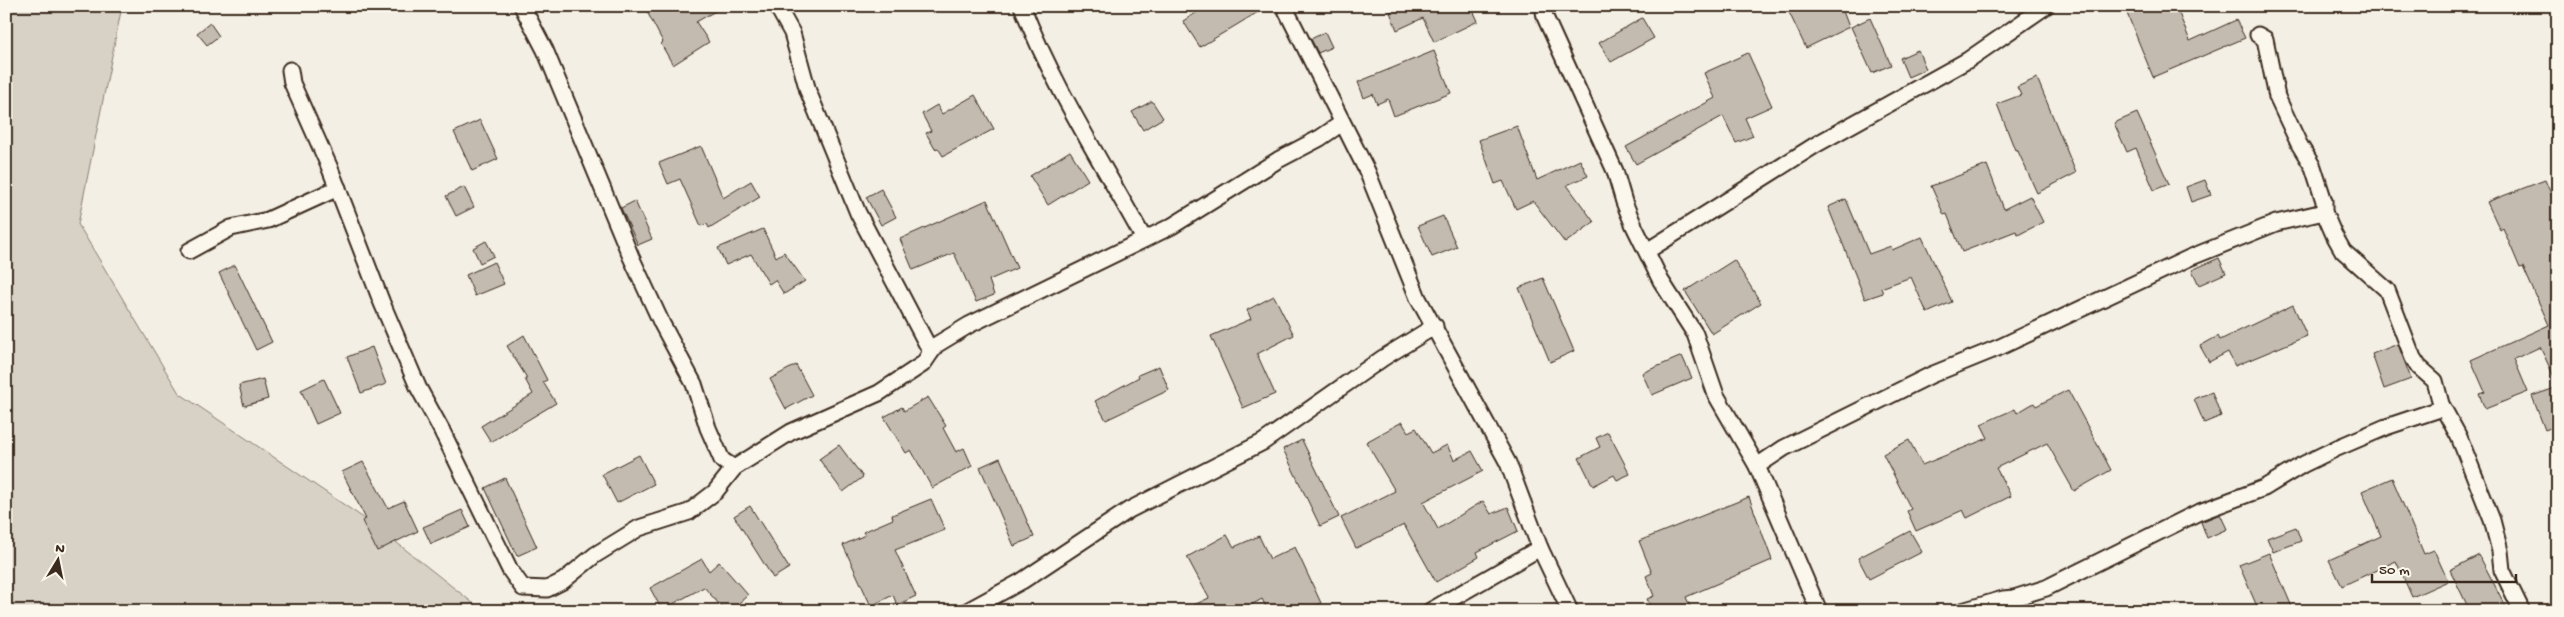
<svg xmlns="http://www.w3.org/2000/svg" width="2564" height="617" font-family="'Gochi Hand',sans-serif">
	<rect width="100%" height="100%" fill="#f3efe4"/>
	<filter id="ink" filterUnits="userSpaceOnUse"><feTurbulence type="fractalNoise" baseFrequency=".02" numOctaves="2"/><feDisplacementMap in="SourceGraphic" scale="10" xChannelSelector="R" yChannelSelector="G"/><feConvolveMatrix kernelMatrix="1 2 1 2 8 2 1 2 1" color-interpolation-filters="sRGB"/></filter>
	<g filter="url(#ink)">
		<polygon fill="#d8d1c6" stroke="#8a7e72" points="6,6 122,6 78,224 179,393 377,527 483,611 6,611"/>
		<g fill="#c3bbb0" stroke="#3b2a1e">
			<polygon points="644,6 724,6 696,22 709,42 673,65 661,44 663,42"/>
			<polygon points="1207,6 1268,6 1200,47 1183,21"/>
			<polygon points="1403,6 1471,6 1478,21 1434,42 1423,18 1397,30 1390,12"/>
			<polygon points="1786,6 1841,6 1849,27 1806,48"/>
			<polygon points="2124,6 2176,6 2190,41 2236,20 2245,38 2153,77"/>
			<polygon points="1642,18 1654,38 1611,62 1599,43"/>
			<polygon points="1870,18 1891,65 1872,73 1851,27"/>
			<polygon points="210,23 219,36 207,45 197,33"/>
			<polygon points="1325,32 1332,47 1318,53 1311,39"/>
			<polygon points="1918,50 1926,69 1908,77 1900,58"/>
			<polygon points="1434,51 1451,93 1394,116 1388,99 1377,104 1373,94 1364,98 1358,82"/>
			<polygon points="1748,53 1772,106 1745,118 1753,136 1736,143 1723,116 1636,164 1626,147 1715,98 1704,73"/>
			<polygon points="2037,78 2076,173 2037,193 2017,149 2015,150 1997,104 2021,95 2017,87"/>
			<polygon points="975,95 994,129 943,156 938,148 935,149 926,133 931,131 922,114 937,105 942,114"/>
			<polygon points="1152,101 1163,118 1143,130 1132,112"/>
			<polygon points="2137,113 2169,184 2154,190 2136,148 2127,152 2114,123"/>
			<polygon points="480,120 498,159 472,171 454,132"/>
			<polygon points="1517,126 1537,180 1580,160 1588,176 1567,185 1594,222 1565,243 1533,201 1516,209 1503,181 1495,184 1479,140"/>
			<polygon points="701,146 723,198 751,181 760,197 709,228 707,224 701,226 680,179 668,184 659,163"/>
			<polygon points="1070,151 1088,180 1048,205 1030,176"/>
			<polygon points="1987,165 2004,209 2030,196 2043,222 2018,235 2016,231 1962,252 1947,214 1944,215 1931,186"/>
			<polygon points="2205,180 2211,195 2191,202 2186,187"/>
			<polygon points="2545,180 2558,210 2558,385 2540,347 2514,359 2528,392 2485,409 2479,394 2485,392 2471,360 2549,325 2523,267 2520,268 2503,228 2500,230 2487,202"/>
			<polygon points="464,187 474,207 456,216 446,196"/>
			<polygon points="881,189 896,217 881,225 866,197"/>
			<polygon points="1846,199 1869,254 1891,246 1892,250 1922,237 1952,302 1927,313 1911,277 1881,288 1883,293 1865,299 1828,207"/>
			<polygon points="987,200 1017,268 989,280 994,295 976,302 954,253 913,270 900,239"/>
			<polygon points="635,201 652,239 638,245 621,208"/>
			<polygon points="1443,216 1457,247 1432,257 1418,226"/>
			<polygon points="763,229 776,257 784,252 805,281 784,294 775,280 769,284 751,254 726,265 718,248"/>
			<polygon points="486,241 494,256 480,263 473,248"/>
			<polygon points="2219,258 2226,273 2199,285 2192,270"/>
			<polygon points="1734,260 1761,303 1712,334 1685,291"/>
			<polygon points="494,262 504,284 475,296 466,275"/>
			<polygon points="235,265 272,342 256,350 219,273"/>
			<polygon points="1543,278 1574,351 1550,362 1519,288"/>
			<polygon points="1274,296 1294,335 1257,354 1275,394 1243,408 1211,336 1251,319 1247,310"/>
			<polygon points="2293,305 2307,336 2235,366 2228,352 2209,362 2200,346 2218,336 2220,340"/>
			<polygon points="524,335 547,380 543,382 556,403 491,442 481,426 533,394 525,379 527,378 507,346"/>
			<polygon points="2398,344 2411,379 2384,389 2372,354"/>
			<polygon points="372,347 386,384 361,393 347,357"/>
			<polygon points="1682,356 1692,378 1652,395 1642,373"/>
			<polygon points="796,365 812,395 786,409 770,379"/>
			<polygon points="1159,366 1169,390 1106,420 1095,401 1139,377 1138,375"/>
			<polygon points="263,379 268,399 244,406 239,385"/>
			<polygon points="324,379 340,413 316,424 301,390"/>
			<polygon points="2558,387 2558,425 2545,430 2532,396"/>
			<polygon points="2068,390 2111,470 2074,491 2047,443 1996,468 2011,496 1967,518 1963,510 1916,531 1907,511 1911,509 1883,454 1909,440 1922,465 1988,438 1981,424 2015,409 2017,413 2034,403 2036,406"/>
			<polygon points="2212,392 2221,416 2204,423 2194,399"/>
			<polygon points="928,397 946,426 943,428 956,452 964,448 972,466 932,488 911,450 906,453 884,417 902,407 904,411"/>
			<polygon points="1402,422 1408,432 1416,428 1431,453 1447,445 1454,460 1472,451 1483,471 1423,502 1438,529 1483,501 1491,514 1508,507 1518,531 1477,552 1479,557 1436,582 1404,525 1356,548 1341,518 1395,491 1366,442"/>
			<polygon points="1608,432 1630,474 1617,480 1614,475 1593,486 1579,458 1600,447 1596,438"/>
			<polygon points="1302,440 1339,517 1320,526 1283,449"/>
			<polygon points="839,445 863,477 843,492 819,459"/>
			<polygon points="639,455 654,484 617,503 602,474"/>
			<polygon points="1000,458 1034,537 1014,546 980,467"/>
			<polygon points="363,462 388,508 404,501 418,531 377,551 362,521 366,519 342,472"/>
			<polygon points="505,478 537,547 517,556 485,488"/>
			<polygon points="2392,478 2424,554 2434,550 2448,581 2412,597 2396,561 2342,586 2329,560 2381,536 2362,491"/>
			<polygon points="1749,497 1772,560 1686,597 1692,611 1653,611 1647,599 1654,596 1646,576 1652,573 1639,541"/>
			<polygon points="931,499 945,530 895,550 916,596 897,605 893,595 871,606 843,545 865,535 863,532 893,519 892,515"/>
			<polygon points="750,506 789,568 773,578 734,516"/>
			<polygon points="462,510 470,527 431,544 423,527"/>
			<polygon points="2220,514 2227,529 2207,538 2201,522"/>
			<polygon points="2296,527 2301,541 2273,552 2267,538"/>
			<polygon points="1910,531 1922,552 1869,579 1858,558"/>
			<polygon points="1227,535 1234,547 1259,536 1270,559 1295,547 1321,603 1305,611 1268,611 1262,599 1240,611 1181,611 1209,598 1187,557"/>
			<polygon points="2269,553 2292,607 2283,611 2259,611 2239,565"/>
			<polygon points="2479,555 2508,611 2470,611 2450,570"/>
			<polygon points="702,559 709,571 719,562 748,595 730,611 725,611 704,587 662,610 650,588"/>
		</g>
		<g fill="none" stroke-linecap="round" stroke-linejoin="round">
			<g stroke="#3b2a1e" stroke-width="19">
				<g id="minor">
					<polyline points="522,6 545,50 631,257 662,324 694,384 708,428 722,460 734,468"/>
					<polyline points="777,6 792,33 808,91 858,213 931,352"/>
					<path d="M1022 6C1054 88 1102 162 1144 239"/>
					<polyline points="1284,6 1367,171 1418,298 1508,463 1540,548 1570,611"/>
					<polyline points="1543,6 1545,17 1615,171 1624,202 1634,226 1661,281 1695,334 1716,395 1757,466 1819,611"/>
					<polyline points="2258,35 2265,39 2277,97 2299,144 2313,167 2324,201 2324,212 2334,235 2343,251 2387,290 2413,358 2419,367 2435,381 2441,404 2459,437 2492,520 2500,551 2502,570 2522,611"/>
					<polyline points="290,70 292,83 329,166 382,303 418,387 441,429 510,570 523,588 547,589 563,581 595,555 639,528 689,512 715,492 734,468 791,432 879,393 923,364 936,345 969,325 1172,226 1278,160 1320,138 1342,123"/>
					<polyline points="189,251 231,228 268,220 338,188"/>
					<polyline points="1647,251 1817,144 1968,60 2046,6"/>
					<polyline points="1757,466 1784,448 1931,375 2000,347 2189,258 2276,223 2324,212"/>
					<polyline points="967,611 1022,581 1129,510 1263,442 1383,358 1435,326"/>
					<polyline points="1430,611 1540,548"/>
					<polyline points="1962,611 2003,599 2014,598 2046,588 2197,513 2264,488 2302,465 2337,448 2386,427 2443,408"/>
				</g>
			</g>
			<use href="#minor" stroke="#fbf7ec" stroke-width="15"/>
		</g>
	</g>
	<rect width="2564" height="617" fill="none" stroke="#fbf7ec" stroke-width="25"/>
	<rect x="12" y="12" width="2539" height="592" fill="none" stroke="#3b2a1e" stroke-width="2" filter="url(#ink)"/>
	<g transform="translate(58 560) rotate(10)" stroke="#fbf7ec" stroke-width="4" paint-order="stroke">
	<path d="M0-4L9 19L0 12L-9 19Z" fill="#3b2a1e"/>
	<text y="-8" font-size="14" font-weight="bold" text-anchor="middle" fill="#3b2a1e">N</text>
	</g>
	<path d="M2372 574v8h144v-8" fill="none" stroke="#3b2a1e" stroke-width="2.5"/>
	<text x="2379" y="574" font-size="15" fill="#3b2a1e" stroke="#fbf7ec" stroke-width="4" paint-order="stroke">50 m</text>
</svg>
